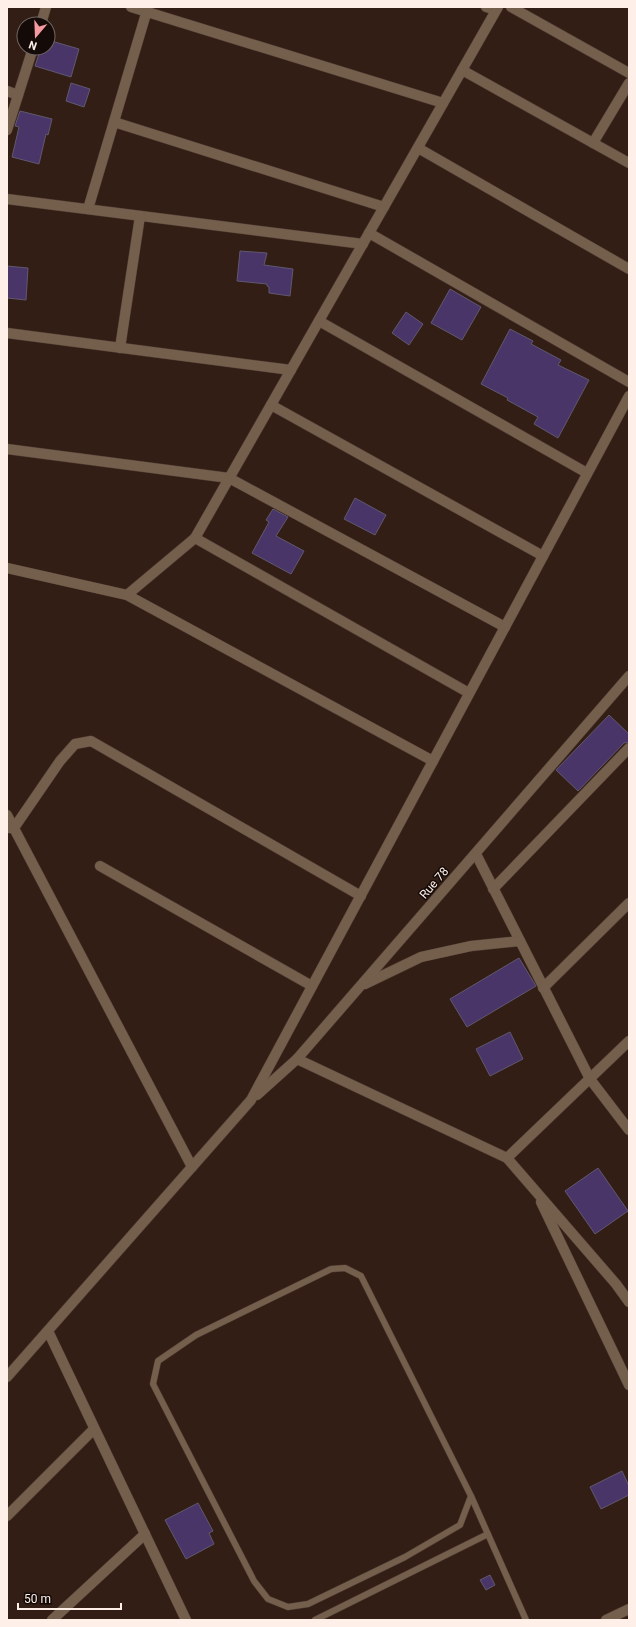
<svg xmlns="http://www.w3.org/2000/svg" width="636" height="1627" font-family="Roboto,sans-serif">
	<rect width="100%" height="100%" fill="#321e15"/>
	<g fill="#4a3569" stroke="#60586e">
		<polygon points="48,40 79,49 71,77 35,66 41,48 48,48"/>
		<polygon points="71,83 90,89 84,107 66,101"/>
		<polygon points="20,111 52,119 48,135 46,134 39,164 12,157 19,127 15,126"/>
		<polygon points="240,251 267,253 264,265 293,269 290,296 269,293 269,287 267,286 267,284 237,281"/>
		<polygon points="7,266 28,268 26,300 7,298"/>
		<polygon points="450,289 481,307 462,340 431,323"/>
		<polygon points="406,312 423,324 409,345 392,333"/>
		<polygon points="510,329 533,341 531,344 561,360 558,365 589,380 558,438 534,424 538,417 507,400 508,398 481,384"/>
		<polygon points="355,498 386,515 375,535 344,519"/>
		<polygon points="273,509 288,517 276,536 304,551 291,574 252,553 269,522 266,520"/>
		<polygon points="609,715 629,734 629,742 624,743 578,791 556,770"/>
		<polygon points="519,958 536,986 467,1027 450,999"/>
		<polygon points="510,1032 523,1059 490,1076 476,1049"/>
		<polygon points="598,1168 628,1211 595,1234 565,1191"/>
		<polygon points="622,1471 629,1486 629,1495 601,1509 590,1487"/>
		<polygon points="198,1503 213,1531 209,1533 214,1544 186,1559 165,1520"/>
		<polygon points="490,1575 495,1585 486,1590 480,1580"/>
	</g>
	<g fill="none" stroke-linecap="round" stroke-linejoin="round">
		<g stroke="#4f3b33" stroke-width="7">
			<g id="lane">
				<polyline points="471,1496 460,1525 405,1557 308,1604 288,1607 268,1599 254,1581 153,1384 158,1361 196,1335 331,1269 345,1268 361,1276 471,1496 526,1620"/>
				<polyline points="315,1620 488,1534"/>
			</g>
		</g>
		<g stroke="#4f3b33" stroke-width="11">
			<g id="street">
				<polyline points="131,7 443,103"/>
				<polyline points="486,7 496,10"/>
				<polyline points="511,7 629,73"/>
				<polyline points="41,24 46,7"/>
				<polyline points="462,70 629,163"/>
				<polyline points="7,91 18,95"/>
				<polyline points="114,122 384,207"/>
				<polyline points="7,130 33,48"/>
				<polyline points="593,143 629,83"/>
				<polyline points="418,148 629,269"/>
				<polyline points="7,199 363,244"/>
				<polyline points="88,209 148,7"/>
				<polyline points="369,233 629,382"/>
				<polyline points="319,321 587,473"/>
				<polyline points="7,333 291,370"/>
				<polyline points="120,348 140,216"/>
				<polyline points="271,405 543,556"/>
				<polyline points="7,449 229,478 505,627"/>
				<polyline points="195,538 469,693"/>
				<polyline points="7,568 127,595 433,761"/>
				<polyline points="127,595 195,538 498,7"/>
				<polyline points="7,815 192,1167"/>
				<polyline points="7,828 14,828 60,761 75,744 91,741 361,896"/>
				<polyline points="476,854 590,1079 629,1130"/>
				<polyline points="100,866 312,986"/>
				<polyline points="493,889 629,748"/>
				<polyline points="365,984 421,957 471,946 520,941"/>
				<polyline points="543,988 629,903"/>
				<polyline points="297,1059 507,1158 616,1284 629,1302"/>
				<polyline points="257,1095 297,1059 629,676"/>
				<polyline points="507,1158 629,1041"/>
				<polyline points="541,1202 629,1385"/>
				<polyline points="48,1331 186,1620"/>
				<polyline points="7,1377 251,1100 629,396"/>
				<polyline points="7,1516 94,1429"/>
				<polyline points="52,1620 145,1534"/>
				<polyline points="606,1620 629,1609"/>
			</g>
		</g>
		<use href="#lane" stroke="#745e4c" stroke-width="6"/>
		<use href="#street" stroke="#745e4c" stroke-width="10"/>
	</g>
	<g text-anchor="middle" dominant-baseline="central" stroke-width="3" stroke-linejoin="round" paint-order="stroke">
		<g font-size="12" fill="#feefe9" stroke="#140a07">
			<text transform="translate(434 883) rotate(-49)">Rue 78</text>
		</g>
	</g>
	<rect width="636" height="1627" fill="none" stroke="#feefe9" stroke-width="16"/>
	<g transform="translate(36 36) rotate(199)"><circle r="19" fill="#140a07" stroke="#726661"/>
	<path d="M0-3L7 15L0 10L-7 15Z" fill="#f49aa0"/>
	<text y="-6" font-size="11" font-weight="bold" text-anchor="middle" fill="#feefe9">N</text>
	</g>
	<path d="M18 1603v6h103v-6" fill="none" stroke="#feefe9" stroke-width="2"/>
	<text x="24" y="1603" font-size="12" fill="#feefe9" stroke="#140a07" stroke-width="3" paint-order="stroke">50 m</text>
</svg>
